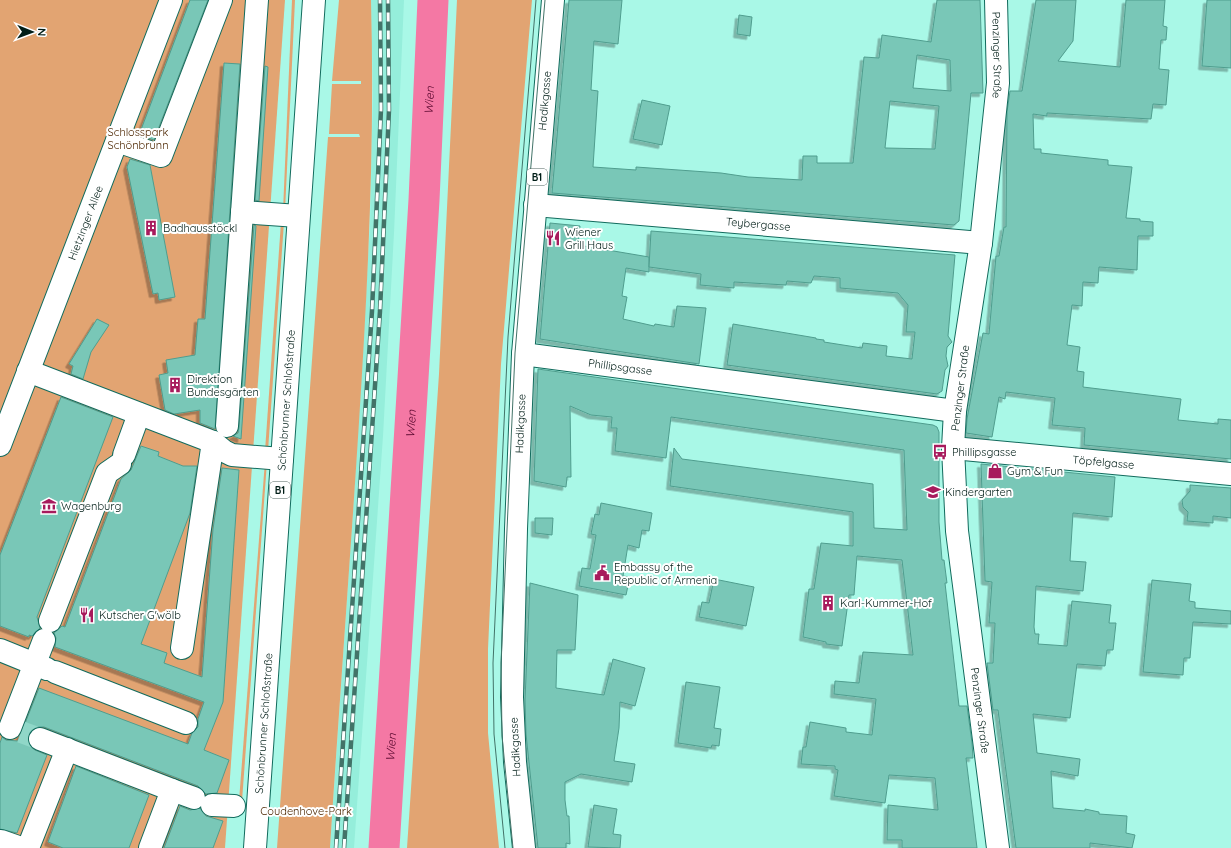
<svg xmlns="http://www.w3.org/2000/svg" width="1231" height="848" font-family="Quicksand,sans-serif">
	<defs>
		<filter id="shadow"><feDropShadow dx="-3.5" dy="3.5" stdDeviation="0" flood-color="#0004"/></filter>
	</defs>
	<rect width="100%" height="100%" fill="#a9f8e7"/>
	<polygon fill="#95eedb" points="371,0 404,0 394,233 383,436 354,848 330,848 354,497 370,225 373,92"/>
	<g fill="#e2a472">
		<polygon points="0,0 285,0 225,848 0,848"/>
		<polygon points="292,0 295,0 285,211 283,211"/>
		<path d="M339 0H371C375 142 368 281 359 422 350 564 339 706 330 848H277L328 137H360L359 134H329L332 84H361V81H332Z"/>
		<polygon points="457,0 532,0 501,364 488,649 488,733 499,848 407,848 439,374"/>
		<polygon points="281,222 284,222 268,451 265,451"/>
		<polygon points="265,461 267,462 242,801 239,801"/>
	</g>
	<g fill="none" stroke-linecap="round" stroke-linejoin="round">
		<path stroke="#f478a4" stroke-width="31" id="s1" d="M384 848 424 200 433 0"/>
	</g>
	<g fill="#79c7b7" stroke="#4f9d8e" fill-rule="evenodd" filter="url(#shadow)">
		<polygon points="190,0 208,0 154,140 139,135"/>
		<path d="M569 0H622L618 44 594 41 591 90 598 91 593 167 636 170V167L721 173 748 177 802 180 803 156H817V163H853L864 57 879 58 882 35 931 42 937 0H980L983 93H971L959 221 954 225 552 193ZM917 55 950 60 951 91 913 88ZM890 101 939 106 935 149 885 148Z"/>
		<polygon points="1036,0 1076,0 1073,41 1058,61 1120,67 1126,0 1165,0 1163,26 1167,27 1166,40 1161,40 1159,69 1169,70 1166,105 1153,104 1151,119 1047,113 1047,116 1033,114 1034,149 1041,149 1041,153 1108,160 1108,165 1132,167 1126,218 1140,219 1140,221 1153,222 1153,236 1138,236 1137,270 1099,267 1098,283 1083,282 1082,306 1072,305 1067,345 1080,347 1077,371 1084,372 1083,387 1181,399 1178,420 1218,424 1218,419 1231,420 1231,459 1084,445 1085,428 1052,425 1055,398 1006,392 1005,399 999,397 992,437 966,433 967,419 983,333 989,334 996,256 999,256 1004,227 1006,227 1007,112 1010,91 1022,91"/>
		<polygon points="1207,0 1231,0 1231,68 1202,66"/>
		<polygon points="739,15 752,17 750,36 737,34"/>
		<polygon points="224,63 240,64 215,429 200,423 200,410 174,414 165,410 159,375 168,373 166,360 195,355 198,319 205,319"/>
		<polygon points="265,66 268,67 259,201 255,200"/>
		<polygon points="642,100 670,106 662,145 633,139"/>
		<polygon points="130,159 150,165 175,297 159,300 158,293 153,294 127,167"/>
		<polygon points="550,223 580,226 578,245 649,257 649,272 626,268 622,296 627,297 623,319 654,326 655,324 674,327 677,306 706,308 699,364 540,339"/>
		<polygon points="254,225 256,226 241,439 233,436 238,433 239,427"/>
		<polygon points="651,231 955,255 948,336 952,342 947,347 946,356 948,366 945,370 942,391 937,394 727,365 733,324 816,338 816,339 824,340 824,342 862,348 863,343 887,346 886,356 912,359 915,332 906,332 908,305 898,293 840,288 840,278 814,276 811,283 787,281 786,285 734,282 734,288 700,285 701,274 649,267"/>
		<polygon points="97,319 109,325 91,352 83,379 71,374 73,366 69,364"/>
		<polygon points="538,369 933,425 937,427 939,432 939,522 942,560 944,560 947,583 945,583 959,706 967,706 972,743 973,758 966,758 977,848 902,848 902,840 887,840 888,805 938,810 935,778 889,775 885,803 834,796 838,770 835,769 835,766 801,764 803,747 806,747 810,722 846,728 846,732 872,735 876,699 834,694 835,681 859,683 863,652 913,655 902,560 857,556 854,595 849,595 842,646 826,644 826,642 803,637 809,589 814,589 821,543 853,546 853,512 670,486 674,448 682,459 873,484 874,528 907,530 904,450 671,417 666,458 615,451 617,428 611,428 612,417 591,415 570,406 571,477 567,477 566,487 534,481"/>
		<polygon points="61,397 113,417 37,617 40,628 32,636 29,635 29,637 0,626 0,555"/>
		<polygon points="141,446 159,452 158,456 183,466 197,466 190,513 141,644 167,653 164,663 202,677 213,529 222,468 239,470 223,702 204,750 229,760 217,793 206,794 198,786 44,727 38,727 32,730 29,734 28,741 31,747 35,750 47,755 17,833 0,829 0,743 2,737 6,740 18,741 39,688 188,744 192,733 198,727 198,719 204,702 55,647 56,638 54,633 62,626 65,627 121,479 131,470"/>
		<polygon points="981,464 1115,477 1112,517 1073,513 1070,561 1086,562 1083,591 1036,586 1034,627 1035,634 1039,634 1038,644 1067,646 1072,601 1111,605 1109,623 1116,623 1113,650 1107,650 1105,666 1077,664 1070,718 1033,714 1037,753 1080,759 1078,776 1051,771 1053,808 1085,811 1085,809 1099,812 1099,814 1127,816 1126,833 1135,835 1132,848 1090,843 1090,848 1016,848 998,710 993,710 987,663 993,663 995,623 989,623 992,582 985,581"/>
		<polygon points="1190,485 1231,488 1231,518 1213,516 1213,523 1187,521 1188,512 1183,507 1182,500 1190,491"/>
		<polygon points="601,503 652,513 649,531 642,530 639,548 628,545 623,576 630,577 626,595 579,586 582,568 590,569 596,535 591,534 595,514 599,515"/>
		<polygon points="535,518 553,518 552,535 535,533"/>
		<polygon points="714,579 754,587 746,626 699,617 702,602 709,603"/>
		<polygon points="1152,580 1191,584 1189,601 1195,602 1195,608 1231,611 1231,624 1193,622 1190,658 1184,658 1183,675 1143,672"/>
		<polygon points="530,583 578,595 575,650 557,650 556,688 604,695 613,659 645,668 635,706 620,702 619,728 614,761 635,764 632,782 581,774 565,782 565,800 567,816 569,816 570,844 566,843 566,848 538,848 526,734 525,700"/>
		<polygon points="686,682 720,687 714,728 721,729 719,746 712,745 711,748 678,743"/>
		<polygon points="76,766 149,795 129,848 63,848 48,842"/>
		<polygon points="594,805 617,809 613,834 621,835 620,848 588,847"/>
		<polygon points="180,806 190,810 200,808 206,816 223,821 213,848 164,848"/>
	</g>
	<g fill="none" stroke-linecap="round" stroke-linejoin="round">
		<polyline stroke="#90d7c8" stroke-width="22" stroke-dasharray="22 11" stroke-linecap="butt" points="21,732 40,739"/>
		<g stroke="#126b5d" stroke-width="24">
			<g id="minor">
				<path id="s2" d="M996 0 998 83 981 243 955 411 953 448 957 531 998 848"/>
				<polyline points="117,141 161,156 221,0"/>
				<path id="s3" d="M535 205 981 243"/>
				<polyline points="242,212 298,216"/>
				<path id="s4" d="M523 354 955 411"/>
				<polyline points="28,371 213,442 224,451 232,455 282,459"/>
				<polyline points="227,426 257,0"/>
				<path id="s5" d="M0 445 171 0"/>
				<path id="s6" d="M953 448 1231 474"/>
				<polyline points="124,455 139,414"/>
				<polyline points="50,621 107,473 120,464"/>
				<polyline points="182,648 213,442"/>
				<polyline points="0,650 47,669"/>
				<polyline points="55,672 186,723"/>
				<polyline points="10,728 44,640"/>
				<polyline points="40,739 172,790 150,848"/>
				<polyline points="172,790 194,798"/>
				<polyline points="212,805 234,806"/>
				<polyline points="1,841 21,848"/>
				<polyline points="28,848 67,749"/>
			</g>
		</g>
		<g stroke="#126b5d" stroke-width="24">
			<g id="major">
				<path id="s7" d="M255 848 314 0"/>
				<path id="s8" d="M524 848 515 762 512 697 516 529 523 354 553 0"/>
			</g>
		</g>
		<use href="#minor" stroke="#fff" stroke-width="22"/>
		<use href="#major" stroke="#fff" stroke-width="22"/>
		<g stroke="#427368" stroke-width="1">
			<polyline points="505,848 494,734 493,663 508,337 536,0"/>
			<polyline points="513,848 502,736 501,663 515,353 545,0"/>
		</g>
		<g stroke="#427368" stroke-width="4.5">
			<g id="rail">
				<polyline points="336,848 372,311 381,109 380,0"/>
				<polyline points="344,848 380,311 389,110 388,0"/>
			</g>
		</g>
		<use href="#rail" stroke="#fff" stroke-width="3" stroke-dasharray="9" stroke-linecap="butt"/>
	</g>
	<defs>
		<g id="building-bare" transform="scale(1.2)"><path d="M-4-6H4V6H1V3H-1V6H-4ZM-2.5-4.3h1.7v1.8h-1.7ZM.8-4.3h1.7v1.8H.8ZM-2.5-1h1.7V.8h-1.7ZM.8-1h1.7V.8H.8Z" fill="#a71a5c" stroke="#fff" stroke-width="2.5" paint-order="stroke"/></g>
		<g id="restaurant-bare" transform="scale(1.2)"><path d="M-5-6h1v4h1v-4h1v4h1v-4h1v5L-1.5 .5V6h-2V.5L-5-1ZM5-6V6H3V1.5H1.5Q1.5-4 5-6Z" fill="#a71a5c" stroke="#fff" stroke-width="2.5" paint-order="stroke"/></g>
		<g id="bus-bare" transform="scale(1.2)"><path d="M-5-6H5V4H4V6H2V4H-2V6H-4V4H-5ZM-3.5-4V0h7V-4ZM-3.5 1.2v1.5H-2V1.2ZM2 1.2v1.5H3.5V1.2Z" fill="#a71a5c" stroke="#fff" stroke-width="2.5" paint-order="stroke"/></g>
		<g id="shop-bare" transform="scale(1.2)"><path d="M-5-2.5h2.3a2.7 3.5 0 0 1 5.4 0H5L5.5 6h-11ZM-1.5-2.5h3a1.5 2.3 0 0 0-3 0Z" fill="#a71a5c" stroke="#fff" stroke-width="2.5" paint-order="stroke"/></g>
		<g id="school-bare" transform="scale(1.2)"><path d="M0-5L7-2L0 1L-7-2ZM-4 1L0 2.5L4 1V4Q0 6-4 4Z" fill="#a71a5c" stroke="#fff" stroke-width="2.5" paint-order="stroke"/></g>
		<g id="museum-bare" transform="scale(1.2)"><path d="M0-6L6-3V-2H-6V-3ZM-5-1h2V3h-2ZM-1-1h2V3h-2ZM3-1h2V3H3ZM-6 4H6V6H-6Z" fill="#a71a5c" stroke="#fff" stroke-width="2.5" paint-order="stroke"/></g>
		<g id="civic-bare" transform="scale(1.2)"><path d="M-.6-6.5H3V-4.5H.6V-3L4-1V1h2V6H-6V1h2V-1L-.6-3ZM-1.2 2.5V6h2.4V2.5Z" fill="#a71a5c" stroke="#fff" stroke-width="2.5" paint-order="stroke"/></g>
	</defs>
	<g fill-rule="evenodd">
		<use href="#building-bare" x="151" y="228"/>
		<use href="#restaurant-bare" x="553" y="238"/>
		<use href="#building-bare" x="175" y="385"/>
		<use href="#bus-bare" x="940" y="452"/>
		<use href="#shop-bare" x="995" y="471"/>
		<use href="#school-bare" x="933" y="492"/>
		<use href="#museum-bare" x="49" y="506"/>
		<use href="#civic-bare" x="602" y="573"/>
		<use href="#building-bare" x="828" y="603"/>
		<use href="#restaurant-bare" x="87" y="615"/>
	</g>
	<g text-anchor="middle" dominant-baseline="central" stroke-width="4" stroke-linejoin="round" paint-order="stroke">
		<g fill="#fff" stroke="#4c615d" stroke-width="1">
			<rect x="527" y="169" width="20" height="16" rx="3"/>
			<rect x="270" y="482" width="20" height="16" rx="3"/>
		</g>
		<g font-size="10" font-weight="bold" fill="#001d17">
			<text x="537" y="177">B1</text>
			<text x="280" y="490">B1</text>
		</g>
		<g font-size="11" fill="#001d17" stroke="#fff">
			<text stroke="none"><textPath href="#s2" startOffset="55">Penzinger Straße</textPath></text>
			<text stroke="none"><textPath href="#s8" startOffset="749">Hadikgasse</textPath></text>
			<text stroke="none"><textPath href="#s5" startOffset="238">Hietzinger Allee</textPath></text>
			<text stroke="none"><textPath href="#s3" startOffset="224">Teybergasse</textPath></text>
			<text stroke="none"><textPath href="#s4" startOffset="98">Phillipsgasse</textPath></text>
			<text transform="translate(960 388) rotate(-83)">Penzinger Straße</text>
			<text stroke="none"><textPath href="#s7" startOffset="449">Schönbrunner Schloßstraße</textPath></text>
			<text stroke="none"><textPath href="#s8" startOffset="425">Hadikgasse</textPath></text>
			<text stroke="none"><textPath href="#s6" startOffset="151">Töpfelgasse</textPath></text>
			<text stroke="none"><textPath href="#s2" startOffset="715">Penzinger Straße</textPath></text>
			<text stroke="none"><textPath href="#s7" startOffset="125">Schönbrunner Schloßstraße</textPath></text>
			<text transform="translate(515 747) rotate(-93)">Hadikgasse</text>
		</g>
		<g font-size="11" fill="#4c2600" stroke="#fff">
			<text x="138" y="132">Schlosspark<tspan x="138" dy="13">Schönbrunn</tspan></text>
			<text x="306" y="811">Coudenhove-Park</text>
		</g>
		<g font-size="11" fill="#001d17" stroke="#fff" text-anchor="start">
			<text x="163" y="228">Badhausstöckl</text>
			<text x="565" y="232">Wiener<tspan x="565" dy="13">Grill Haus</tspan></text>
			<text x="187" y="379">Direktion<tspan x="187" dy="13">Bundesgärten</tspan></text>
			<text x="952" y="452">Phillipsgasse</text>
			<text x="1007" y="471">Gym &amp; Fun</text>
			<text x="945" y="492">Kindergarten</text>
			<text x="61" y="506">Wagenburg</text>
			<text x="614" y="567">Embassy of the<tspan x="614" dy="13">Republic of Armenia</tspan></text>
			<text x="840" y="603">Karl-Kummer-Hof</text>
			<text x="99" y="615">Kutscher G'wölb</text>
		</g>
		<g font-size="12" font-style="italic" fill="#55052b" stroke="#fff">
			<text stroke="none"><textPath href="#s1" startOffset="749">Wien</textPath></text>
			<text stroke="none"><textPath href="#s1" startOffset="425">Wien</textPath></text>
			<text stroke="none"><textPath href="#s1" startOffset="101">Wien</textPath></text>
		</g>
	</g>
	<g transform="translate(32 32) rotate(91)" stroke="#ffffff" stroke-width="3" paint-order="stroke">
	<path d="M0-3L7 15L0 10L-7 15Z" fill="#001d17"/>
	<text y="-6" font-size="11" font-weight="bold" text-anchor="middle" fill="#001d17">N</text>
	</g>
</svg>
